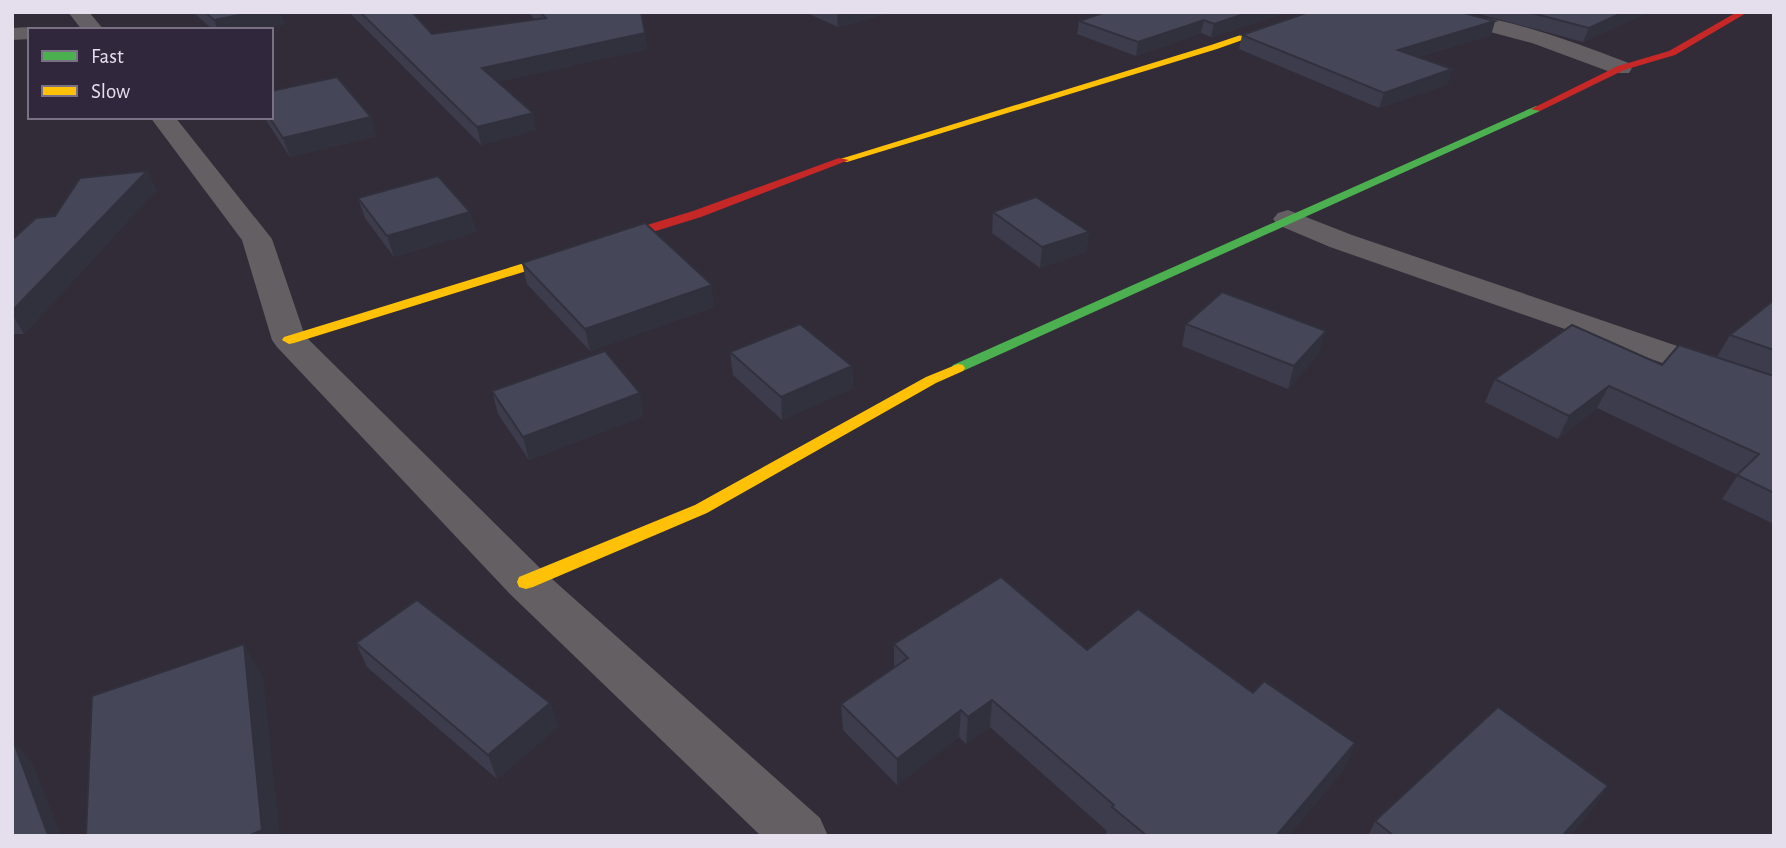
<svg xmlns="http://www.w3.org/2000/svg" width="1786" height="848" font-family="'Alegreya Sans',sans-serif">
	<rect width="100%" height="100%" fill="#322c38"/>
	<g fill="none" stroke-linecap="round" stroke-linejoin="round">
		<g fill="#635f63" fill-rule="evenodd">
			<polygon points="68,12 89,12 104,30 82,30"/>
			<path d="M1427 12C1497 12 1564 39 1629 63L1632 68 1629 73H1613L1532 43 1430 16Z"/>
			<polygon points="30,27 38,30 30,30 30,39 12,40 12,28"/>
			<polygon points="150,117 175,117 272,239 305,336 542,570 820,818 828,836 761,836 510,594 277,347 272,340 242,240"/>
			<polygon points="1288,210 1352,235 1774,379 1774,402 1330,247 1278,225 1273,219 1278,213"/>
		</g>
		<polygon fill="#4caf50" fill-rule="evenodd" points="1536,106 1541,109 1540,111 963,371 953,371 951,368 953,365"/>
		<g fill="#ffc107" fill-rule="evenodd">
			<polygon points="1309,12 1322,12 1217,49 847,162 837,160 1211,45"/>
			<polygon points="557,253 563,257 562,260 294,343 289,344 282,340 284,337"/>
			<polygon points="958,364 963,365 965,368 963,371 936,383 707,513 533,587 526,589 519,587 517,582 519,577 695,505 926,377"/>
		</g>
		<g fill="#c62828" fill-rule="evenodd">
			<polygon points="1737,12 1748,12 1675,55 1624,70 1540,111 1531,109 1618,66 1669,51"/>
			<polygon points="839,158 849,160 701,217 562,260 552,260 551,257 552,254 693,211"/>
		</g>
	</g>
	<g fill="#3c3c4d">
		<polygon points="193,12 280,12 284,24 254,30 213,30"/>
		<polygon points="349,12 412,12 432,34 535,20 528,12 641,12 647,49 498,82 533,113 536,130 481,145"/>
		<polygon points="805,12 892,12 838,27"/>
		<polygon points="1106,12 1288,12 1211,37 1201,33 1136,56 1077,34 1079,21"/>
		<polygon points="1309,12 1649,12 1583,42 1479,14 1462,13 1495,21 1491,35 1418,57 1452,69 1448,84 1379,108 1239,49 1242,35"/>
		<polygon points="264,117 371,117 376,136 290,157"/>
		<polygon points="147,171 156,190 24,334 12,334 12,240 55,216"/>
		<polygon points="358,198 470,212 476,232 394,257 365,218"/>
		<polygon points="993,212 1089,232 1086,252 1040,268 992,233"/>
		<polygon points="522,263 714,307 590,351 527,284"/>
		<polygon points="1774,300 1774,524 1722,499 1738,475 1597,408 1558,439 1485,402 1495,379 1662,365 1766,374 1717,357 1730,335"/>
		<polygon points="1186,324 1319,353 1288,389 1182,346"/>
		<polygon points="730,352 852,366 853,388 782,420 733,375"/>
		<polygon points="492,391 644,416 529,460 498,414"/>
		<polygon points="356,643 550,703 558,727 497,779 367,667"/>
		<polygon points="894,644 1087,650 1253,693 1355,743 1343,770 1288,836 1109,836 1106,833 1107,831 990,727 966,744 959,737 897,785 843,730 841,704 894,667"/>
		<polygon points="1608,786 1585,818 1569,836 1368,836 1375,821"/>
	</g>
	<g fill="#31313e">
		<polygon points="254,12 280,12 284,24 254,30 218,30 214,20"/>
		<polygon points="892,12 838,27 837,13"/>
		<polygon points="1250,12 1288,12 1211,37 1214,24"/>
		<polygon points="1624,12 1649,12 1583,42 1589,28"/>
		<polygon points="1204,20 1201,33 1136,56 1138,42"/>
		<polygon points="1495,21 1491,35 1394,64 1398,50"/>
		<polygon points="645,33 647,49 486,85 482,68"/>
		<polygon points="1452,69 1448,84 1379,108 1384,93"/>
		<polygon points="533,113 536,130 481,145 477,127"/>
		<polygon points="371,117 376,136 290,157 283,138"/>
		<polygon points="147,171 156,190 24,334 12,314 12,311"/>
		<polygon points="470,212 476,232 394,257 387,236"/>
		<polygon points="1089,232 1086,252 1040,268 1042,247"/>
		<polygon points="712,285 714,307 590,351 585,329"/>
		<polygon points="1326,331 1319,353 1288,389 1294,366"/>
		<polygon points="852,366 853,388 782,420 781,397"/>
		<polygon points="1609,386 1597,408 1558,439 1569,416"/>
		<polygon points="640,393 644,416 529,460 523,437"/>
		<polygon points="244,644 263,677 280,836 248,836"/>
		<polygon points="992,700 990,727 966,744 968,717"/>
		<polygon points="550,703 558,727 497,779 488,755"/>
		<polygon points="961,710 959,737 897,785 897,759"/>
		<polygon points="13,740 33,764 61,836 47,836"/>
		<polygon points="1355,743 1343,770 1288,836 1276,836"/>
		<polygon points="1608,786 1585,818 1569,836 1562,836"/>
	</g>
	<g fill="#464659" stroke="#31313e" stroke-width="2">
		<polygon points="205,12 254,12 214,20"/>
		<polygon points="360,12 412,12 432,34 546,18 540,12 641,12 645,33 482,68 533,113 477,127"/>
		<polygon points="1106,12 1250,12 1214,24 1204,20 1138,42 1079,21"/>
		<polygon points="1309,12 1460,12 1495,21 1398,50 1452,69 1384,93 1242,35"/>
		<polygon points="1528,12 1624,12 1589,28"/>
		<polygon points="337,77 371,117 283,138 269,117 271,117 271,91"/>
		<polygon points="147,171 12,311 12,240 36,218 55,216 80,178"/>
		<polygon points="438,176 470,212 387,236 358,198"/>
		<polygon points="1036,197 1089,232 1042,247 993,212"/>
		<polygon points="645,223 712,285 585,329 522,263"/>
		<polygon points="1222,292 1326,331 1294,366 1186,324"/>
		<polygon points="1774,300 1774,350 1730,335"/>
		<polygon points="800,324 852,366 781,397 730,352"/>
		<polygon points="1572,325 1662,365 1679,345 1774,376 1774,493 1737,475 1759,454 1609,386 1569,416 1495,379"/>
		<polygon points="605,351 640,393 523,437 492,391"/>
		<polygon points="1001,577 1087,650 1138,609 1253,693 1264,681 1355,743 1276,836 1147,836 1112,807 1114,805 992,700 968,717 961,710 897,759 841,704 908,658 894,644"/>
		<polygon points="417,600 550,703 488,755 356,643"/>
		<polygon points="244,644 262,830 248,836 86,836 92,696"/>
		<polygon points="1498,707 1608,786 1562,836 1394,836 1375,821"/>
		<polygon points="13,740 48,835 47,836 12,836"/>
	</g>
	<rect width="1786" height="848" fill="none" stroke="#e5dfed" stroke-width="28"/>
	<rect x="28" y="28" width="245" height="91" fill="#31273d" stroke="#797183" stroke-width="2"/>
	<rect x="42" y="51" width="35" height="10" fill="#4caf50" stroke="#797183" stroke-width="2"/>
	<text x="91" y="63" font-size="21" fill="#e5dfed">Fast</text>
	<rect x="42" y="86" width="35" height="10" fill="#ffc107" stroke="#797183" stroke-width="2"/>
	<text x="91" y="98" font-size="21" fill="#e5dfed">Slow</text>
</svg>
